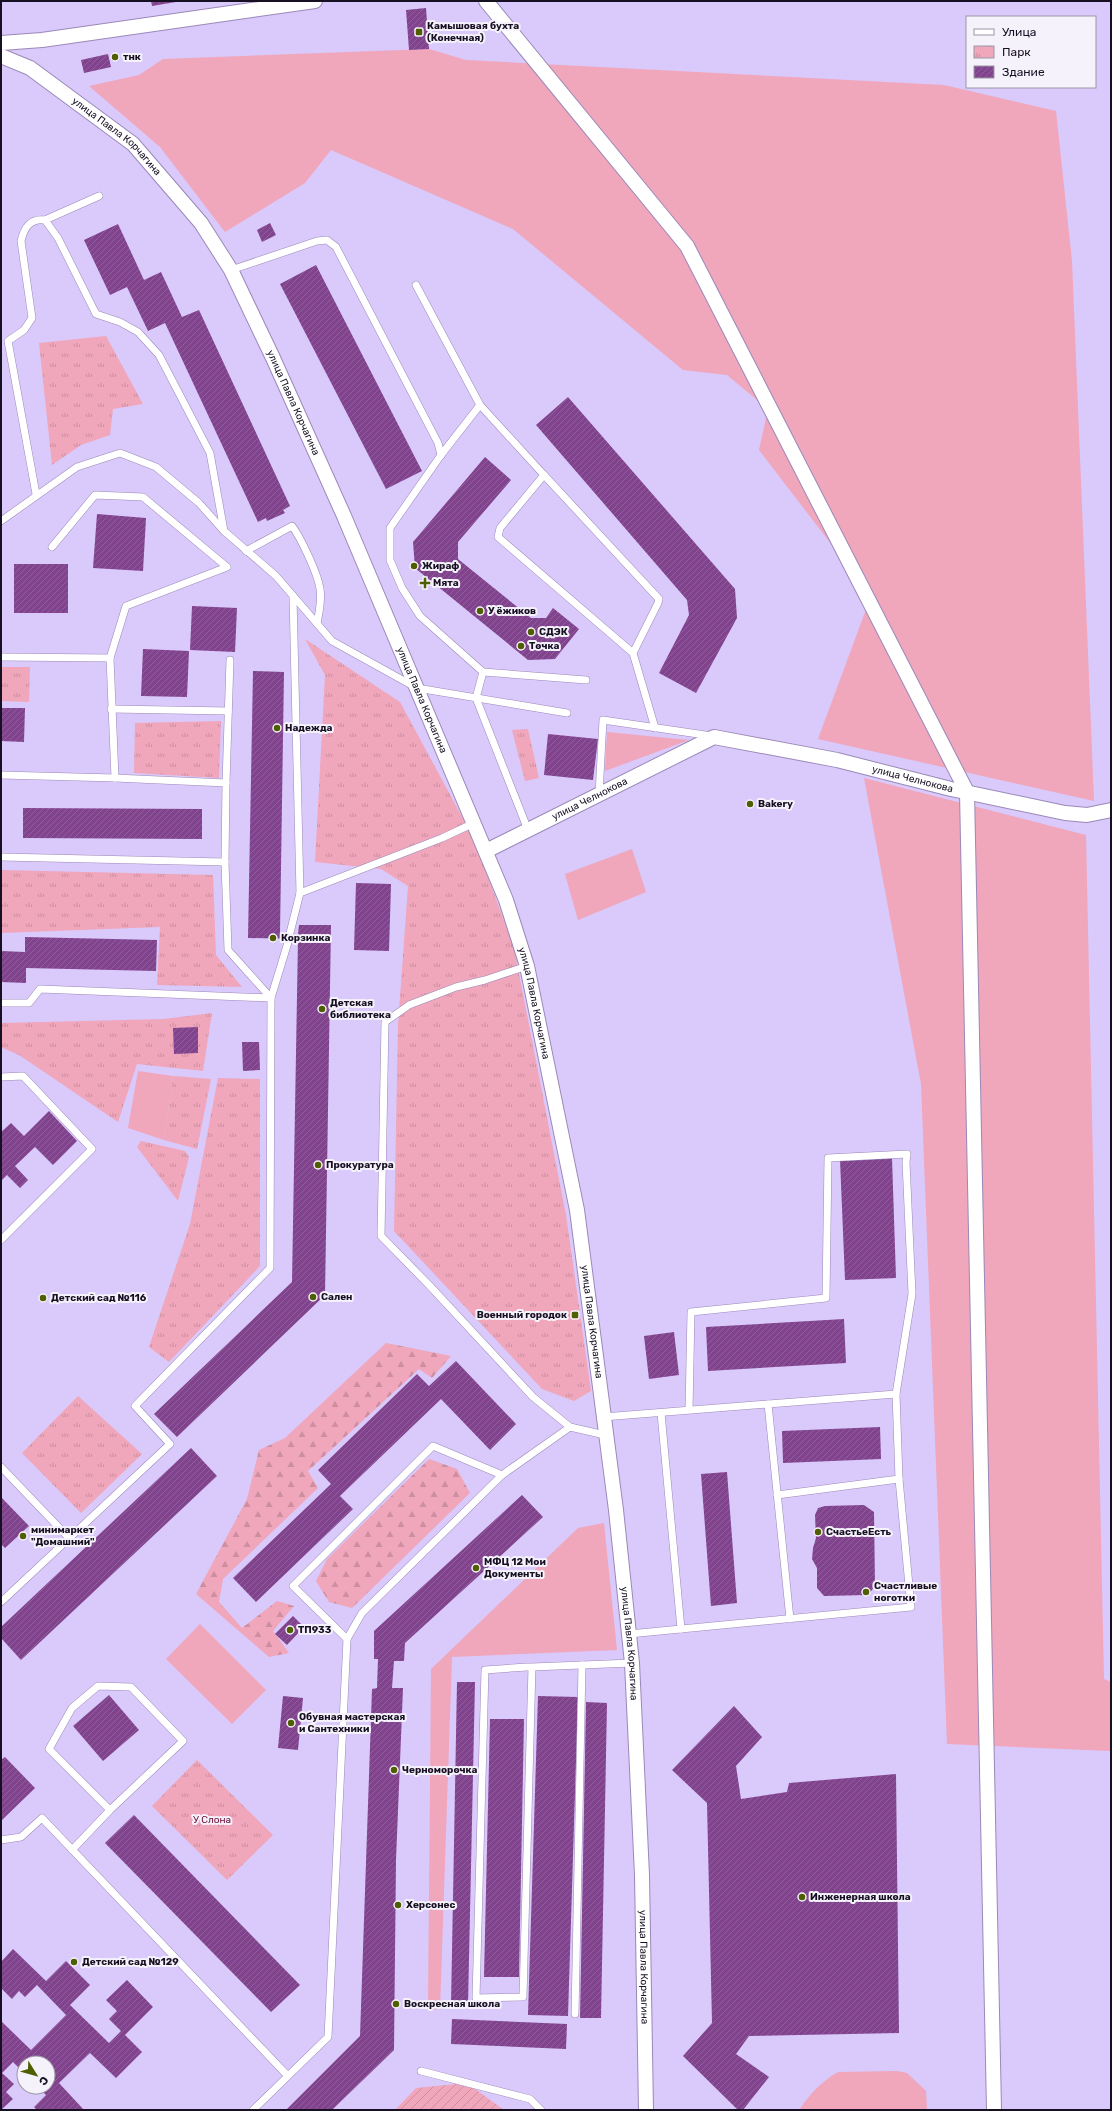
<svg xmlns="http://www.w3.org/2000/svg" width="1112" height="2111" font-family="Rubik,sans-serif">
	<defs>
		<pattern id="forest-firs" width="22" height="20" patternUnits="userSpaceOnUse"><rect width="22" height="20" fill="#f0a6bb"/><path d="M5 1l3.5 6h-7zM16 11l3.5 6h-7z" fill="#cd8ea0"/></pattern>
		<pattern id="park-tufts" width="24" height="20" patternUnits="userSpaceOnUse"><rect width="24" height="20" fill="#f0a6bb"/><path d="M3 7l-1-3M5 7V3M7 7l1-3M15 17l-1-3M17 17v-4M19 17l1-3" fill="none" stroke="#cd8ea0"/></pattern>
		<pattern id="garden-furrows" width="10" height="10" patternUnits="userSpaceOnUse"><rect width="10" height="10" fill="#f0a6bb"/><path d="M-1 1l2-2M0 10L10 0M9 11l2-2" fill="none" stroke="#cd8ea0"/></pattern>
		<pattern id="building-hatch" width="6" height="6" patternUnits="userSpaceOnUse"><rect width="6" height="6" fill="#81428e"/><path d="M-1 1l2-2M0 6l6-6M5 7l2-2" fill="none" stroke="#8f5f9a"/></pattern>
	</defs>
	<rect width="100%" height="100%" fill="#dac9fb"/>
	<g fill="#f0a6bb">
		<polygon points="429,49 466,60 944,85 1056,111 1072,261 1094,801 818,739 871,596 759,450 768,409 727,375 683,370 513,229 331,150 305,183 225,232 160,147 89,86 139,75 163,59"/>
		<polygon points="607,732 689,740 605,771"/>
		<polygon points="864,778 1086,835 1104,1679 1111,1682 1111,1751 947,1744 921,1084"/>
		<polygon points="632,849 646,892 578,920 565,874"/>
		<polygon points="138,1071 173,1076 164,1140 128,1128"/>
		<polygon points="604,1523 617,1650 452,1657 440,2009 428,2010 431,1669 578,1528"/>
		<polygon points="200,1624 266,1690 232,1724 166,1659"/>
		<path d="M897 2071 907 2073 926 2091 927 2110H799C809 2095 822 2081 838 2072Z"/>
	</g>
	<g fill="url(#forest-firs)">
		<polygon points="386,1343 451,1356 432,1378 419,1369 308,1471 318,1488 223,1579 219,1602 242,1628 277,1601 294,1606 273,1631 289,1653 269,1657 196,1594 247,1499 259,1450 285,1438"/>
		<polygon points="429,1459 457,1469 470,1493 352,1608 329,1602 316,1581 327,1559"/>
	</g>
	<g fill="url(#park-tufts)">
		<polygon points="106,336 143,404 113,409 110,435 81,445 52,465 39,343"/>
		<polygon points="305,639 400,702 474,839 514,948 566,1215 591,1391 574,1401 542,1389 394,1231 398,1025 408,886 381,869 315,862 325,675"/>
		<polygon points="1,667 30,667 29,702 1,701"/>
		<polygon points="221,721 219,778 134,773 135,723"/>
		<polygon points="528,729 539,778 525,781 512,730"/>
		<polygon points="1,870 213,875 216,955 242,987 157,985 160,927 1,933"/>
		<polygon points="212,1013 203,1071 137,1064 118,1122 19,1055 1,1047 1,1023 164,1019"/>
		<polygon points="173,1076 211,1079 197,1149 164,1140"/>
		<polygon points="218,1078 260,1079 260,1266 169,1362 149,1347 190,1224"/>
		<polygon points="141,1141 185,1151 189,1157 178,1201 137,1147"/>
		<polygon points="78,1396 142,1454 81,1513 22,1453"/>
		<polygon points="197,1760 273,1835 227,1880 152,1806"/>
	</g>
	<polygon fill="url(#garden-furrows)" points="467,2083 504,2110 465,2110 463,2108 461,2110 395,2110 416,2088"/>
	<g fill="url(#building-hatch)">
		<polygon points="151,1 176,1 176,2 152,6"/>
		<polygon points="426,8 429,49 409,50 406,10"/>
		<polygon points="108,54 111,67 84,73 81,60"/>
		<polygon points="270,223 276,235 262,242 257,230"/>
		<polygon points="118,224 144,280 161,272 182,317 199,310 290,506 283,510 285,513 267,521 266,518 258,522 165,323 148,331 127,287 110,295 84,240"/>
		<polygon points="316,265 422,471 386,489 280,284"/>
		<polygon points="568,397 735,589 737,618 696,693 659,673 689,615 687,600 536,425"/>
		<polygon points="485,457 511,480 458,542 458,559 531,618 546,618 553,608 579,629 555,659 528,660 415,568 413,542"/>
		<polygon points="97,514 146,518 143,571 93,568"/>
		<rect x="14" y="564" width="54" height="49"/>
		<polygon points="192,606 237,608 235,652 190,650"/>
		<polygon points="143,649 189,651 187,697 141,696"/>
		<polygon points="253,671 284,672 280,933 298,934 299,925 331,925 325,1295 177,1437 154,1414 292,1282 298,939 248,938"/>
		<polygon points="1,708 25,708 24,742 1,741"/>
		<polygon points="548,734 598,739 593,780 544,775"/>
		<polygon points="23,808 202,809 202,839 23,838"/>
		<polygon points="356,883 391,884 389,951 354,950"/>
		<polygon points="25,937 157,940 156,971 26,968 26,983 1,982 1,951 25,952"/>
		<polygon points="198,1027 198,1053 174,1054 173,1028"/>
		<polygon points="242,1042 259,1042 260,1070 243,1071"/>
		<polygon points="49,1111 77,1141 53,1165 35,1147 15,1166 28,1180 20,1188 7,1175 1,1181 1,1132 11,1123 24,1136"/>
		<polygon points="892,1158 896,1278 845,1280 840,1160"/>
		<polygon points="844,1319 846,1363 708,1371 706,1327"/>
		<polygon points="674,1332 679,1375 649,1379 644,1336"/>
		<polygon points="456,1361 516,1424 490,1450 441,1399 340,1496 353,1509 256,1602 233,1578 331,1484 318,1470 417,1374 429,1386"/>
		<polygon points="880,1427 881,1459 783,1463 782,1431"/>
		<polygon points="191,1448 217,1476 21,1660 1,1638 1,1627"/>
		<polygon points="727,1472 737,1603 711,1606 701,1474"/>
		<polygon points="522,1495 543,1517 405,1643 404,1661 394,1661 392,1688 403,1688 396,1860 394,2050 332,2110 286,2110 360,2036 372,1689 377,1688 378,1659 374,1659 374,1631"/>
		<polygon points="1,1497 29,1526 5,1548 1,1544"/>
		<polygon points="864,1505 874,1512 875,1586 868,1595 824,1596 817,1588 817,1568 812,1559 813,1548 816,1538 815,1515 818,1508 825,1506"/>
		<polygon points="293,1616 304,1627 287,1645 275,1634"/>
		<polygon points="457,1682 475,1682 468,2006 451,2005"/>
		<polygon points="109,1695 139,1730 103,1761 73,1726"/>
		<polygon points="283,1696 303,1698 298,1750 278,1748"/>
		<polygon points="538,1696 578,1697 568,2016 528,2015"/>
		<polygon points="586,1702 607,1703 601,2018 580,2018"/>
		<polygon points="734,1706 762,1737 736,1766 741,1799 787,1792 789,1783 896,1774 899,2033 749,2036 736,2054 769,2077 743,2110 738,2110 683,2056 712,2023 707,1803 672,1770"/>
		<polygon points="490,1719 524,1719 519,1977 484,1977"/>
		<polygon points="5,1757 35,1788 2,1820 1,1760"/>
		<polygon points="134,1815 300,1985 271,2012 105,1843"/>
		<polygon points="13,1949 46,1981 66,1961 90,1985 70,2005 109,2043 121,2031 109,2019 117,2011 106,2000 127,1980 153,2007 125,2035 142,2052 116,2078 90,2053 59,2083 84,2110 37,2110 34,2107 46,2095 38,2087 48,2087 48,2063 24,2063 24,2073 13,2062 2,2073 14,2084 6,2092 13,2099 1,2110 1,2021 31,2050 66,2015 37,1985 25,1997 19,1991 12,1999 1,1988 1,1962"/>
		<polygon points="452,2019 567,2024 566,2049 451,2044"/>
	</g>
	<g fill="none" stroke-linecap="round" stroke-linejoin="round">
		<g stroke="#9a89b8" stroke-width="8">
			<g id="lane">
				<polyline points="45,220 99,196"/>
				<polyline points="231,270 317,241 327,240 336,247 438,443 441,455"/>
				<polyline points="416,285 480,405"/>
				<path d="M36 494 8 341 24 330 32 318 21 241C24 228 30 218 45 220L58 238 96 314 120 322 138 332 159 355 210 453 224 531"/>
				<polyline points="1,521 77,467 120,453 156,467 199,503 224,531 276,576 332,641 417,688 567,713"/>
				<polyline points="52,547 95,495 143,497 227,567 126,606 110,658"/>
				<path d="M246 551 292 526C301 538 318 574 320 589 322 600 319 613 317 623"/>
				<polyline points="633,653 658,603 659,599 544,475 500,528 498,537 633,653 655,728"/>
				<polyline points="1,657 110,658 115,778 226,783 225,862 228,950 271,998 270,1268 135,1406 170,1444 1,1602"/>
				<polyline points="483,672 420,616 402,588 390,560 390,528 441,455 480,405 544,475"/>
				<polyline points="111,709 228,711"/>
				<polyline points="1,775 115,778"/>
				<polyline points="226,783 230,660"/>
				<polyline points="599,794 603,720 712,736"/>
				<polyline points="528,830 476,698 483,672 586,680"/>
				<polyline points="1,857 225,862"/>
				<polyline points="300,893 442,838 474,823"/>
				<polyline points="290,933 300,893 293,596"/>
				<polyline points="527,966 485,980 456,987 409,1005 385,1022 381,1236 429,1285 533,1397 570,1427 605,1435"/>
				<polyline points="1,1003 29,1003 40,989 271,998 289,939"/>
				<polyline points="1,1077 23,1076 92,1149 1,1240"/>
				<polyline points="768,1404 790,1619"/>
				<polyline points="661,1413 681,1629"/>
				<polyline points="603,1417 896,1394 912,1294 906,1162 907,1154 828,1158 826,1298 691,1312 689,1410"/>
				<polyline points="1,1467 69,1538"/>
				<polyline points="777,1495 899,1479"/>
				<polyline points="629,1634 911,1607 899,1479 896,1394"/>
				<polyline points="347,1639 293,1586 433,1446 502,1475"/>
				<polyline points="532,1667 523,1997 476,1998 485,1670 527,1667 532,1667 632,1663"/>
				<polyline points="1,1840 21,1837 42,1818 287,2075"/>
				<polyline points="72,1850 110,1810 183,1741 131,1687 98,1686 72,1708 49,1749 110,1810"/>
				<polyline points="575,2014 582,1665"/>
				<polyline points="421,2071 530,2099 541,2110"/>
				<polyline points="253,2110 328,2037 347,1639 362,1613 502,1475 570,1427"/>
			</g>
		</g>
		<g stroke="#9a89b8" stroke-width="16">
			<g id="street">
				<polyline points="486,1 687,246 967,792 994,2110"/>
				<polyline points="1,43 42,40 315,1"/>
				<path id="s1" d="M1 56 30 68 133 144 201 223 231 270 273 358 344 516 506 900 527 966 577 1210 616 1510 632 1663 642 1875 646 2110"/>
				<path id="s2" d="M486 851 714 737 837 760 951 789 1065 813 1087 815 1111 810"/>
			</g>
		</g>
		<use href="#lane" stroke="#fff" stroke-width="7"/>
		<use href="#street" stroke="#fff" stroke-width="14"/>
	</g>
	<g fill="#4e5e00" stroke="#f5f2fc" stroke-width="1.5">
		<rect x="415" y="28" width="8" height="8" rx="2"/>
		<circle cx="115" cy="57" r="4"/>
		<circle cx="414" cy="566" r="4"/>
		<path d="M423 577h4v4h4v4h-4v4h-4v-4h-4v-4h4z"/>
		<circle cx="480" cy="611" r="4"/>
		<circle cx="531" cy="632" r="4"/>
		<circle cx="521" cy="646" r="4"/>
		<circle cx="277" cy="728" r="4"/>
		<circle cx="750" cy="804" r="4"/>
		<circle cx="273" cy="938" r="4"/>
		<circle cx="322" cy="1009" r="4"/>
		<circle cx="318" cy="1165" r="4"/>
		<circle cx="313" cy="1297" r="4"/>
		<circle cx="43" cy="1298" r="4"/>
		<rect x="571" y="1311" width="8" height="8" rx="2"/>
		<circle cx="818" cy="1532" r="4"/>
		<circle cx="23" cy="1536" r="4"/>
		<circle cx="476" cy="1568" r="4"/>
		<circle cx="866" cy="1592" r="4"/>
		<circle cx="290" cy="1630" r="4"/>
		<circle cx="291" cy="1723" r="4"/>
		<circle cx="394" cy="1770" r="4"/>
		<circle cx="802" cy="1897" r="4"/>
		<circle cx="398" cy="1905" r="4"/>
		<circle cx="74" cy="1962" r="4"/>
		<circle cx="396" cy="2004" r="4"/>
	</g>
	<g text-anchor="middle" dominant-baseline="central" stroke-width="4" stroke-linejoin="round" paint-order="stroke">
		<g font-size="10" font-weight="bold" fill="#171022" stroke="#f5f2fc" text-anchor="start">
			<text x="427" y="26">Камышовая бухта<tspan x="427" dy="12">(Конечная)</tspan></text>
			<text x="123" y="57">тнк</text>
			<text x="422" y="566">Жираф</text>
			<text x="433" y="583">Мята</text>
			<text x="488" y="611">У ёжиков</text>
			<text x="539" y="632">СДЭК</text>
			<text x="529" y="646">Точка</text>
			<text x="285" y="728">Надежда</text>
			<text x="758" y="804">Bakery</text>
			<text x="281" y="938">Корзинка</text>
			<text x="330" y="1003">Детская<tspan x="330" dy="12">библиотека</tspan></text>
			<text x="326" y="1165">Прокуратура</text>
			<text x="321" y="1297">Сален</text>
			<text x="51" y="1298">Детский сад №116</text>
			<text x="567" y="1315" text-anchor="end">Военный городок</text>
			<text x="31" y="1530">минимаркет<tspan x="31" dy="12">"Домашний"</tspan></text>
			<text x="826" y="1532">СчастьеЕсть</text>
			<text x="484" y="1562">МФЦ 12 Мои<tspan x="484" dy="12">Документы</tspan></text>
			<text x="874" y="1586">Счастливые<tspan x="874" dy="12">ноготки</tspan></text>
			<text x="298" y="1630">ТП933</text>
			<text x="299" y="1717">Обувная мастерская<tspan x="299" dy="12">и Сантехники</tspan></text>
			<text x="402" y="1770">Черноморочка</text>
			<text x="810" y="1897">Инженерная школа</text>
			<text x="406" y="1905">Херсонес</text>
			<text x="82" y="1962">Детский сад №129</text>
			<text x="404" y="2004">Воскресная школа</text>
		</g>
		<g font-size="10" fill="#171022" stroke="#f5f2fc">
			<text stroke="none"><textPath href="#s1" startOffset="142">улица Павла Корчагина</textPath></text>
			<text stroke="none"><textPath href="#s1" startOffset="466">улица Павла Корчагина</textPath></text>
			<text stroke="none"><textPath href="#s1" startOffset="790">улица Павла Корчагина</textPath></text>
			<text stroke="none"><textPath href="#s2" startOffset="458">улица Челнокова</textPath></text>
			<text stroke="none"><textPath href="#s2" startOffset="116">улица Челнокова</textPath></text>
			<text stroke="none"><textPath href="#s1" startOffset="1114">улица Павла Корчагина</textPath></text>
			<text stroke="none"><textPath href="#s1" startOffset="1438">улица Павла Корчагина</textPath></text>
			<text stroke="none"><textPath href="#s1" startOffset="1762">улица Павла Корчагина</textPath></text>
			<text stroke="none"><textPath href="#s1" startOffset="2086">улица Павла Корчагина</textPath></text>
		</g>
		<g font-size="10" fill="#6e0f39" stroke="#f5f2fc">
			<text x="212" y="1820">У Слона</text>
		</g>
	</g>
	<rect width="1112" height="2111" fill="none" stroke="#171022" stroke-width="4"/>
	<rect x="966" y="16" width="130" height="72" fill="#f5f2fc" stroke="#9c98a5"/>
	<rect x="974" y="29" width="20" height="6" fill="#ffffff" stroke="#9c98a5"/>
	<text x="1002" y="36" font-size="12" fill="#171022">Улица</text>
	<rect x="974" y="46" width="20" height="12" fill="url(#park-tufts)" stroke="#9c98a5"/>
	<text x="1002" y="56" font-size="12" fill="#171022">Парк</text>
	<rect x="974" y="66" width="20" height="12" fill="url(#building-hatch)" stroke="#9c98a5"/>
	<text x="1002" y="76" font-size="12" fill="#171022">Здание</text>
	<g transform="translate(36 2075) rotate(127)"><circle r="19" fill="#f5f2fc" stroke="#9c98a5"/>
	<path d="M0-3L7 15L0 10L-7 15Z" fill="#4e5e00"/>
	<text y="-6" font-size="11" font-weight="bold" text-anchor="middle" fill="#171022">С</text>
	</g>
</svg>
